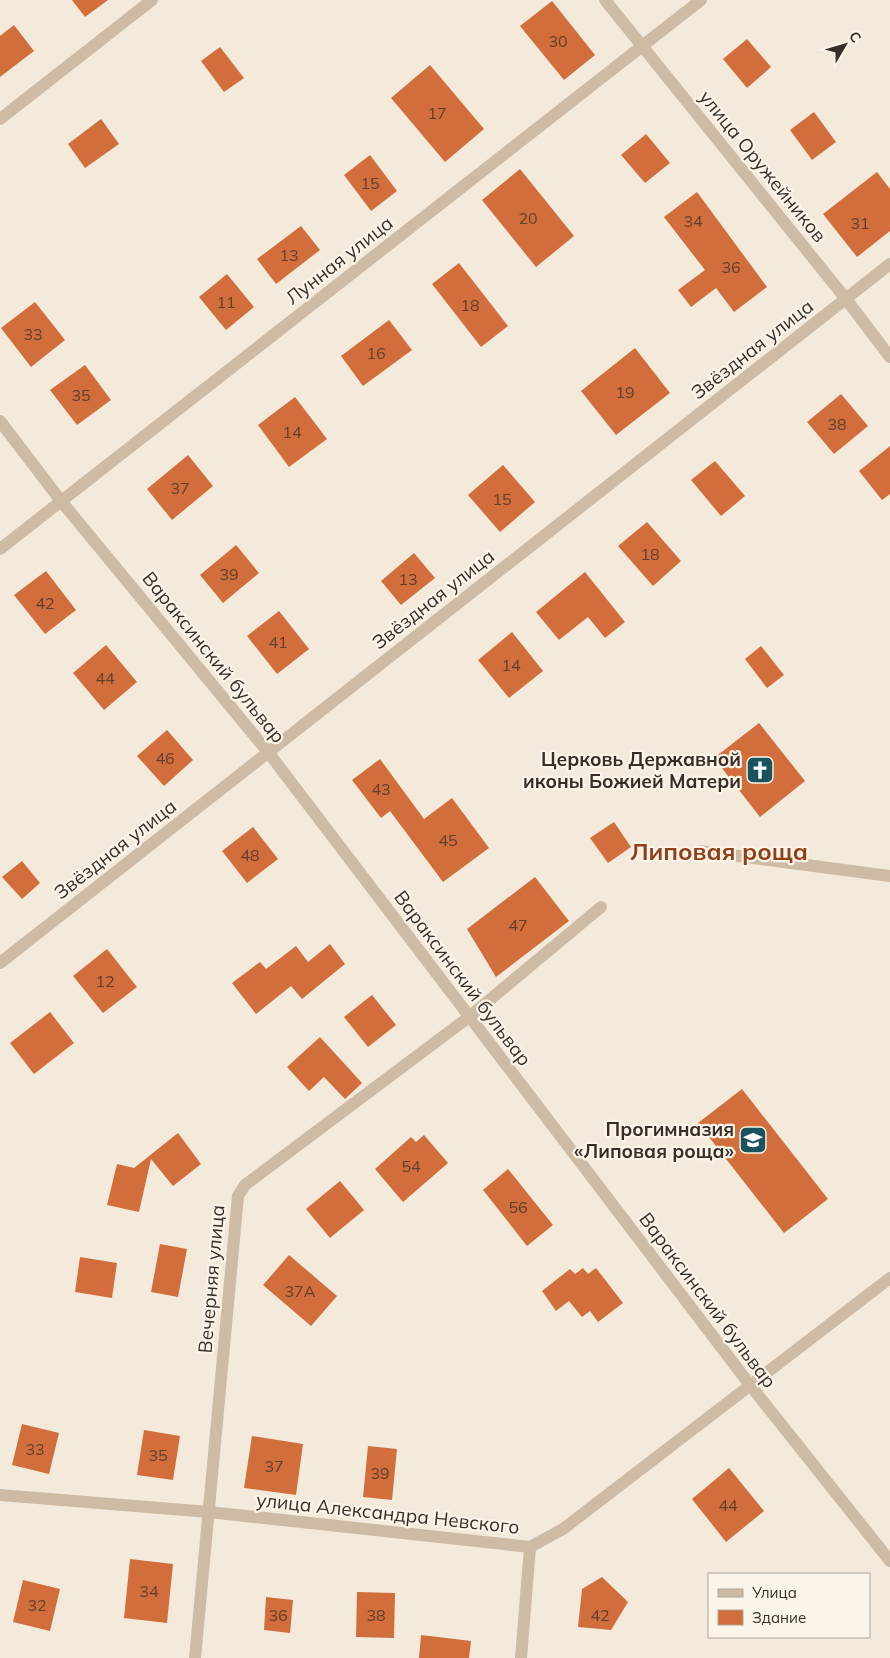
<svg xmlns="http://www.w3.org/2000/svg" width="890" height="1658" font-family="Mulish,sans-serif">
	<rect width="100%" height="100%" fill="#f4eadb"/>
	<g fill="#d16e3c">
		<polygon points="72,0 108,0 85,17"/>
		<polygon points="552,1 595,55 564,80 520,26"/>
		<polygon points="14,25 34,51 0,77 0,36"/>
		<polygon points="747,39 771,67 747,88 723,59"/>
		<polygon points="220,47 244,78 224,92 201,61"/>
		<polygon points="430,65 484,129 445,162 391,98"/>
		<polygon points="814,112 836,142 812,160 790,130"/>
		<polygon points="101,119 119,144 85,168 68,144"/>
		<polygon points="646,134 670,163 645,183 621,155"/>
		<polygon points="370,155 397,191 371,211 344,175"/>
		<polygon points="520,169 574,236 536,267 482,200"/>
		<polygon points="877,172 890,189 890,231 857,257 823,214"/>
		<polygon points="697,192 767,287 734,312 716,288 691,307 678,290 705,270 664,217"/>
		<polygon points="301,226 320,250 276,284 257,259"/>
		<polygon points="459,263 508,326 481,347 432,284"/>
		<polygon points="227,274 254,307 226,330 199,297"/>
		<polygon points="35,302 65,340 31,367 1,328"/>
		<polygon points="389,320 412,350 363,386 341,356"/>
		<polygon points="635,348 670,393 616,435 581,391"/>
		<polygon points="85,365 111,400 77,425 50,390"/>
		<polygon points="841,394 868,426 834,454 807,422"/>
		<polygon points="295,397 327,439 289,467 258,425"/>
		<polygon points="890,446 890,494 882,500 859,471"/>
		<polygon points="188,455 213,486 172,520 147,489"/>
		<polygon points="715,461 745,496 721,516 691,480"/>
		<polygon points="503,465 535,502 500,532 468,495"/>
		<polygon points="647,522 681,561 653,586 618,546"/>
		<polygon points="236,545 259,573 223,603 200,575"/>
		<polygon points="414,553 435,578 401,605 381,581"/>
		<polygon points="46,571 76,610 45,634 14,595"/>
		<polygon points="585,572 625,622 605,638 588,617 559,640 536,612"/>
		<polygon points="279,611 309,649 277,674 247,636"/>
		<polygon points="512,632 543,671 509,698 478,660"/>
		<polygon points="106,645 137,682 104,710 73,673"/>
		<polygon points="761,646 784,675 767,688 745,659"/>
		<polygon points="759,723 805,781 760,817 714,758"/>
		<polygon points="167,730 193,760 164,786 137,756"/>
		<polygon points="380,759 424,819 452,798 489,848 443,882 390,811 381,818 352,780"/>
		<polygon points="614,822 631,847 608,863 590,838"/>
		<polygon points="253,827 278,859 247,883 222,851"/>
		<polygon points="22,861 40,883 22,899 2,877"/>
		<polygon points="535,877 569,921 496,977 467,929"/>
		<polygon points="330,944 345,964 302,999 291,986 256,1014 232,983 260,962 266,969 296,946 308,962"/>
		<polygon points="107,949 137,987 103,1013 73,976"/>
		<polygon points="372,995 396,1025 368,1047 344,1017"/>
		<polygon points="50,1012 74,1043 34,1074 10,1043"/>
		<polygon points="320,1037 362,1083 345,1099 324,1077 309,1091 287,1067"/>
		<polygon points="742,1089 828,1199 784,1233 698,1123"/>
		<polygon points="178,1133 201,1164 173,1186 151,1159 139,1212 107,1205 117,1164 134,1168"/>
		<polygon points="424,1135 448,1163 403,1202 375,1169 411,1137 416,1142"/>
		<polygon points="508,1169 553,1225 527,1246 483,1190"/>
		<polygon points="340,1181 364,1210 330,1238 306,1209"/>
		<polygon points="160,1244 187,1249 178,1297 151,1292"/>
		<polygon points="289,1255 337,1296 311,1326 263,1285"/>
		<polygon points="80,1257 117,1263 112,1298 75,1292"/>
		<polygon points="583,1268 588,1274 596,1268 623,1303 598,1322 590,1311 582,1317 569,1301 556,1311 542,1291 570,1269 575,1274"/>
		<polygon points="22,1424 59,1433 49,1474 12,1465"/>
		<polygon points="144,1430 180,1436 173,1480 137,1475"/>
		<polygon points="252,1436 303,1444 296,1495 244,1488"/>
		<polygon points="368,1446 397,1449 392,1500 363,1497"/>
		<polygon points="729,1468 764,1511 726,1542 692,1499"/>
		<polygon points="130,1559 173,1564 167,1623 124,1618"/>
		<polygon points="602,1577 628,1602 611,1630 578,1627 582,1589"/>
		<polygon points="23,1580 60,1589 50,1631 13,1622"/>
		<polygon points="357,1592 395,1593 394,1638 356,1637"/>
		<polygon points="266,1597 293,1600 290,1633 264,1630"/>
		<polygon points="421,1635 471,1641 469,1658 419,1658"/>
	</g>
	<g fill="none" stroke-linecap="round" stroke-linejoin="round">
		<g stroke="#cdbba5" stroke-width="12">
			<polyline points="605,0 846,299 890,357"/>
			<polyline points="0,119 152,0"/>
			<polyline points="0,421 61,501 268,752 750,1385 890,1561"/>
			<polyline points="0,549 701,0"/>
			<polyline points="700,851 890,876"/>
			<polyline points="0,963 890,264"/>
			<polyline points="0,1495 209,1512 530,1547 563,1529 890,1278"/>
			<polyline points="195,1658 238,1196 245,1185 469,1017 601,907"/>
			<polyline points="521,1658 530,1547"/>
		</g>
	</g>
	<defs>
		<g id="church-square" transform="scale(1.4375)"><rect x="-9" y="-9" width="18" height="18" rx="4" fill="#19535e" stroke="#fbf4e8"/><path d="M-1.2-6h2.4v3.5h3.3v2.4h-3.3V6h-2.4V-.1h-3.3v-2.4h3.3Z" fill="#fff"/></g>
		<g id="school-square" transform="scale(1.4375)"><rect x="-9" y="-9" width="18" height="18" rx="4" fill="#19535e" stroke="#fbf4e8"/><path d="M0-5L7-2L0 1L-7-2ZM-4 1L0 2.5L4 1V4Q0 6-4 4Z" fill="#fff"/></g>
	</defs>
	<g fill-rule="evenodd">
		<use href="#church-square" x="760" y="770"/>
		<use href="#school-square" x="753" y="1140"/>
	</g>
	<g text-anchor="middle" dominant-baseline="central" stroke-width="4.5" stroke-linejoin="round" paint-order="stroke">
		<g font-size="16" fill="#5f3e2c">
			<text x="558" y="41">30</text>
			<text x="437" y="113">17</text>
			<text x="370" y="183">15</text>
			<text x="528" y="218">20</text>
			<text x="693" y="221">34</text>
			<text x="860" y="223">31</text>
			<text x="289" y="255">13</text>
			<text x="731" y="267">36</text>
			<text x="226" y="302">11</text>
			<text x="470" y="305">18</text>
			<text x="33" y="334">33</text>
			<text x="376" y="353">16</text>
			<text x="625" y="392">19</text>
			<text x="81" y="395">35</text>
			<text x="837" y="424">38</text>
			<text x="292" y="432">14</text>
			<text x="180" y="488">37</text>
			<text x="502" y="499">15</text>
			<text x="650" y="554">18</text>
			<text x="229" y="574">39</text>
			<text x="408" y="579">13</text>
			<text x="45" y="603">42</text>
			<text x="278" y="642">41</text>
			<text x="511" y="665">14</text>
			<text x="105" y="678">44</text>
			<text x="165" y="758">46</text>
			<text x="381" y="789">43</text>
			<text x="448" y="840">45</text>
			<text x="250" y="855">48</text>
			<text x="518" y="925">47</text>
			<text x="105" y="981">12</text>
			<text x="411" y="1166">54</text>
			<text x="518" y="1207">56</text>
			<text x="300" y="1291">37А</text>
			<text x="35" y="1449">33</text>
			<text x="158" y="1455">35</text>
			<text x="274" y="1466">37</text>
			<text x="380" y="1473">39</text>
			<text x="728" y="1505">44</text>
			<text x="149" y="1591">34</text>
			<text x="37" y="1605">32</text>
			<text x="278" y="1615">36</text>
			<text x="376" y="1615">38</text>
			<text x="600" y="1615">42</text>
		</g>
		<g font-size="19" fill="#392e27" stroke="#fbf4e8">
			<text transform="translate(763 166) rotate(51)">улица Оружейников</text>
			<text transform="translate(339 260) rotate(-38)">Лунная улица</text>
			<text transform="translate(752 349) rotate(-38)">Звёздная улица</text>
			<text transform="translate(433 599) rotate(-38)">Звёздная улица</text>
			<text transform="translate(214 657) rotate(51)">Вараксинский бульвар</text>
			<text transform="translate(115 849) rotate(-38)">Звёздная улица</text>
			<text transform="translate(463 978) rotate(53)">Вараксинский бульвар</text>
			<text transform="translate(211 1279) rotate(-85)">Вечерняя улица</text>
			<text transform="translate(708 1300) rotate(53)">Вараксинский бульвар</text>
			<text transform="translate(388 1513) rotate(6)">улица Александра Невского</text>
		</g>
		<g font-size="19" font-weight="bold" fill="#392e27" stroke="#fbf4e8" text-anchor="end">
			<text x="741" y="759">Церковь Державной<tspan x="741" dy="22">иконы Божией Матери</tspan></text>
			<text x="734" y="1129">Прогимназия<tspan x="734" dy="22">«Липовая роща»</tspan></text>
		</g>
		<g font-size="24" font-weight="bold" fill="#8f4019" stroke="#fbf4e8">
			<text x="719" y="851">Липовая роща</text>
		</g>
	</g>
	<rect x="708" y="1573" width="162" height="65" fill="#fbf4e8" stroke="#ada59b"/>
	<rect x="718" y="1589" width="25" height="8" fill="#cdbba5" stroke="#ada59b"/>
	<text x="752" y="1598" font-size="15" fill="#392e27">Улица</text>
	<rect x="718" y="1610" width="25" height="15" fill="#d16e3c" stroke="#ada59b"/>
	<text x="752" y="1623" font-size="15" fill="#392e27">Здание</text>
	<g transform="translate(845 45) rotate(52)" stroke="#fbf4e8" stroke-width="4" paint-order="stroke">
	<path d="M0-4L9 19L0 12L-9 19Z" fill="#392e27"/>
	<text y="-8" font-size="14" font-weight="bold" text-anchor="middle" fill="#392e27">С</text>
	</g>
</svg>
